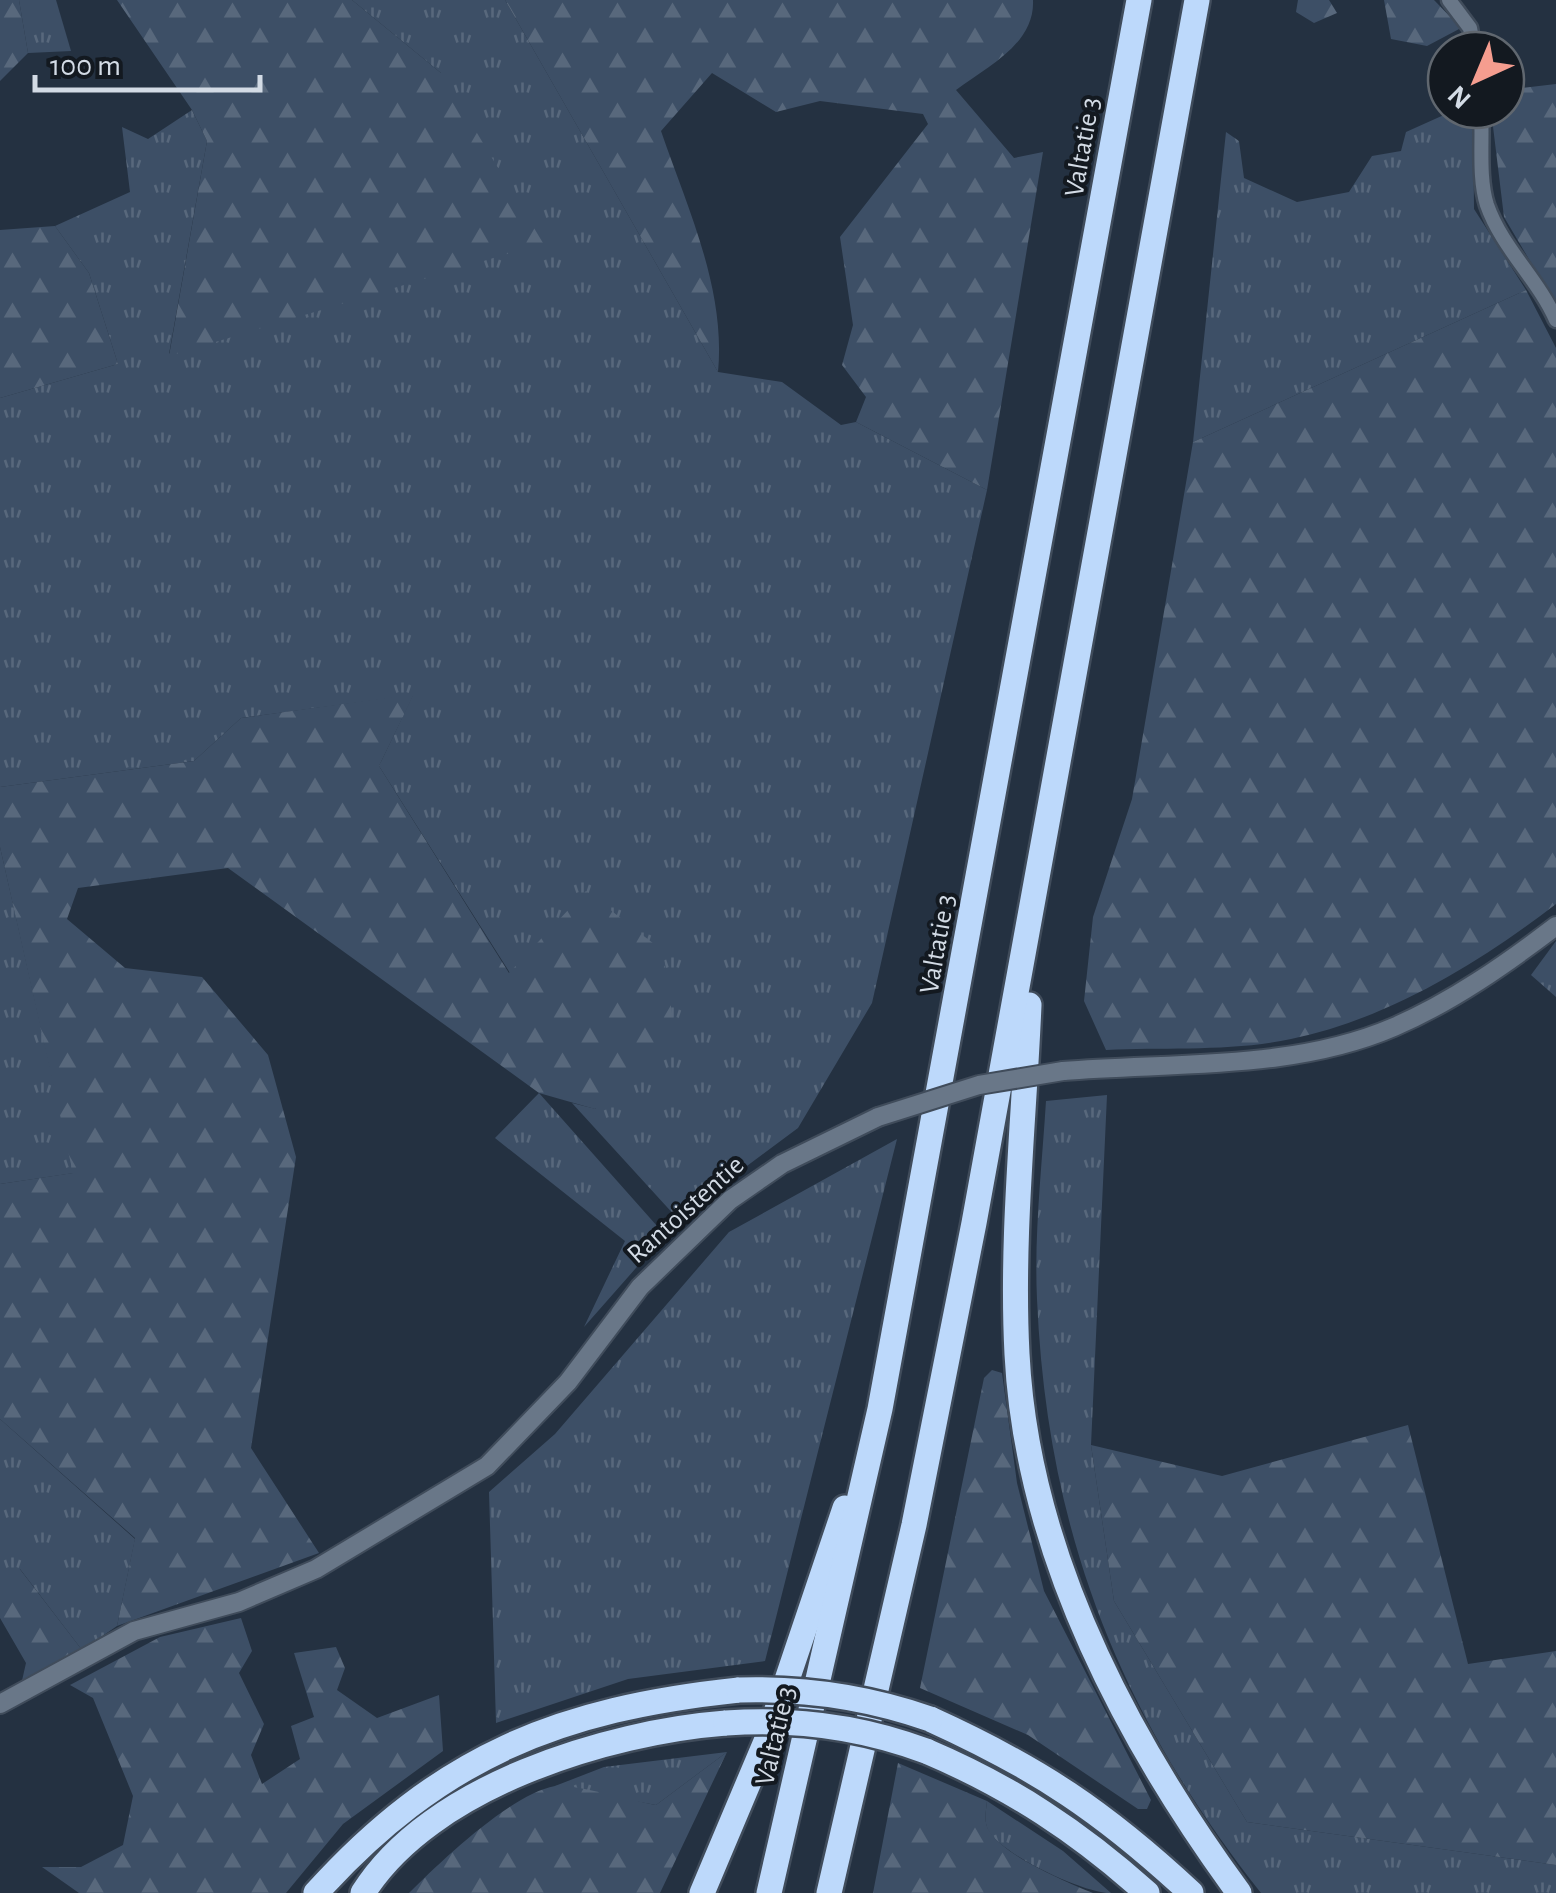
<svg xmlns="http://www.w3.org/2000/svg" width="1556" height="1893" font-family="'Alegreya Sans',sans-serif">
	<defs>
		<pattern id="grass-tufts" width="24" height="20" patternUnits="userSpaceOnUse" patternTransform="scale(2.5)"><rect width="24" height="20" fill="#3d4f66"/><path d="M3 7l-1-3M5 7V3M7 7l1-3M15 17l-1-3M17 17v-4M19 17l1-3" fill="none" stroke="#58687c"/></pattern>
		<pattern id="forest-firs" width="22" height="20" patternUnits="userSpaceOnUse" patternTransform="scale(2.5)"><rect width="22" height="20" fill="#3d4f66"/><path d="M5 1l3.5 6h-7zM16 11l3.5 6h-7z" fill="#58687c"/></pattern>
	</defs>
	<rect width="100%" height="100%" fill="#243141"/>
	<g fill="url(#grass-tufts)">
		<polygon points="19,0 56,0 71,51 28,53"/>
		<polygon points="352,0 505,0 718,372 782,382 841,425 856,422 987,490 872,1003 798,1128 677,1218 572,1103 596,1109 379,766 413,695 241,718 194,761 0,787 0,398 118,364 89,273 55,226 130,192 122,127 148,139 192,110 207,141 169,354 441,73"/>
		<polygon points="1455,110 1473,110 1474,209 1526,290 1193,442 1226,132 1239,141 1244,178 1297,202 1349,192 1372,156 1401,151 1406,132"/>
		<polygon points="0,847 74,1173 0,1184"/>
		<polygon points="1556,941 1556,997 1531,975"/>
		<polygon points="539,1093 665,1235 584,1327 625,1241 495,1138"/>
		<path d="M1107 1095 1091 1445 1114 1601 1247 1822 1556 1865V1893H1261C1118 1712 1047 1530 1037 1299 1034 1233 1042 1166 1046 1101Z"/>
		<polygon points="897,1139 765,1661 628,1679 496,1723 489,1492 555,1434 729,1232"/>
		<polygon points="0,1419 135,1539 117,1626 82,1650 20,1569 0,1568"/>
		<polygon points="727,1752 656,1805 555,1786 604,1767"/>
		<path d="M987 1801 1063 1851 1111 1893C1083 1893 1006 1856 990 1833 983 1823 986 1812 987 1801Z"/>
	</g>
	<g fill="url(#forest-firs)">
		<polygon points="0,0 19,0 28,53 0,81"/>
		<polygon points="117,0 352,0 441,73 543,243 169,356 207,141 192,110"/>
		<path d="M505 0H1033C1035 44 987 67 956 90L1014 158 1043 152 987 490 856 422 866 397 842 365 853 325 840 237 928 124 923 114 820 101 776 112 712 73 661 131C687 207 726 289 718 372Z"/>
		<polygon points="1298,0 1329,0 1337,13 1314,23 1296,12"/>
		<polygon points="1384,0 1434,0 1461,28 1427,46 1391,39"/>
		<polygon points="1556,84 1556,305 1504,217 1491,110 1506,110 1506,90"/>
		<polygon points="55,226 89,273 118,364 0,398 0,230"/>
		<path d="M1526 290 1556 348V904C1479 963 1388 1019 1291 1039 1232 1052 1166 1047 1106 1050L1084 1001 1093 917 1132 799 1193 442Z"/>
		<polygon points="414,694 379,766 509,973 586,891 663,951 677,1048 595,1109 539,1093 228,868 78,888 67,919 125,968 202,977 268,1055 296,1157 251,1448 319,1553 117,1626 135,1538 0,1419 0,1184 73,1173 0,847 0,787 194,761 241,718"/>
		<polygon points="992,1370 1002,1373 1017,1483 1044,1591 1151,1800 1147,1809 1138,1809 1028,1735 920,1688 984,1378"/>
		<polygon points="1408,1425 1468,1664 1556,1651 1556,1865 1247,1822 1114,1601 1091,1445 1222,1476"/>
		<polygon points="0,1568 19,1568 82,1650 21,1685 26,1663 0,1618"/>
		<polygon points="241,1618 252,1651 239,1673 264,1724 251,1755 262,1784 300,1759 291,1726 314,1717 294,1653 336,1647 345,1668 337,1690 377,1718 439,1695 443,1751 343,1824 286,1893 79,1893 42,1867 81,1867 123,1845 133,1796 93,1698 70,1685 160,1637"/>
		<path d="M727 1752 660 1893H409C441 1861 511 1794 555 1786 571 1783 635 1801 656 1805Z"/>
		<path d="M898 1763 987 1801C986 1812 983 1823 990 1832 1005 1856 1066 1882 1093 1893H873Z"/>
	</g>
	<g fill="none" stroke-linecap="round" stroke-linejoin="round">
		<g stroke="#404c5b" stroke-width="19">
			<g id="minor">
				<polyline points="1449,0 1470,28 1474,50"/>
				<path d="M1481 110C1483 139 1478 177 1487 205 1502 248 1538 279 1556 320"/>
			</g>
		</g>
		<g stroke="#404c5b" stroke-width="22">
			<g id="tertiary">
				<path d="M1063 1071C1172 1062 1292 1071 1394 1027 1452 1002 1506 964 1556 926"/>
				<polyline points="0,1704 134,1631 239,1602 316,1569 487,1466 568,1382 640,1287 730,1200 782,1164 878,1117"/>
			</g>
		</g>
		<g stroke="#404c5b" stroke-width="30">
			<g id="motorway">
				<path d="M1029 1005C1024 1121 1011 1238 1017 1354 1027 1551 1125 1737 1239 1893"/>
				<path d="M930 1719C1038 1768 1104 1812 1191 1893"/>
				<path d="M926 1751C1011 1787 1079 1832 1147 1893"/>
				<path d="M316 1893C440 1756 559 1709 739 1690"/>
				<path d="M363 1893C430 1786 608 1732 726 1723"/>
				<polyline points="702,1893 767,1739 845,1508"/>
				<polyline points="769,1893 880,1409 1139,0"/>
				<polyline points="829,1893 914,1525 974,1223 1197,0"/>
			</g>
		</g>
		<use href="#minor" stroke="#697788" stroke-width="14"/>
		<use href="#tertiary" stroke="#697788" stroke-width="18"/>
		<use href="#motorway" stroke="#bdd9fb" stroke-width="25"/>
		<g stroke="#404c5b" stroke-width="22" stroke-linecap="butt">
			<polyline id="tertiary-bridge" points="878,1117 979,1085 1063,1071"/>
		</g>
		<g stroke="#404c5b" stroke-width="30" stroke-linecap="butt">
			<g id="motorway-bridge">
				<path d="M739 1690C805 1688 867 1697 930 1719"/>
				<path d="M726 1723C795 1718 862 1727 926 1751"/>
			</g>
		</g>
		<use href="#tertiary-bridge" stroke="#697788" stroke-width="18"/>
		<use href="#motorway-bridge" stroke="#bdd9fb" stroke-width="25"/>
	</g>
	<g text-anchor="middle" dominant-baseline="central" stroke-width="8" stroke-linejoin="round" paint-order="stroke">
		<g font-size="28" fill="#d3dbe5" stroke="#131920">
			<text transform="translate(1083 147) rotate(-80)">Valtatie 3</text>
			<text transform="translate(938 944) rotate(-80)">Valtatie 3</text>
			<text transform="translate(686 1210) rotate(-42)">Rantoistentie</text>
			<text transform="translate(776 1736) rotate(-77)">Valtatie 3</text>
		</g>
	</g>
	<g transform="translate(1476 80) rotate(224)"><circle r="48" fill="#131920" stroke="#60676f" stroke-width="2.5"/>
	<path d="M0-8L18 38L0 25L-18 38Z" fill="#f59d8f"/>
	<text y="-15" font-size="28" font-weight="bold" text-anchor="middle" fill="#d3dbe5">N</text>
	</g>
	<path d="M35 75v15h225v-15" fill="none" stroke="#d3dbe5" stroke-width="5"/>
	<text x="50" y="75" font-size="30" fill="#d3dbe5" stroke="#131920" stroke-width="8" paint-order="stroke">100 m</text>
</svg>
